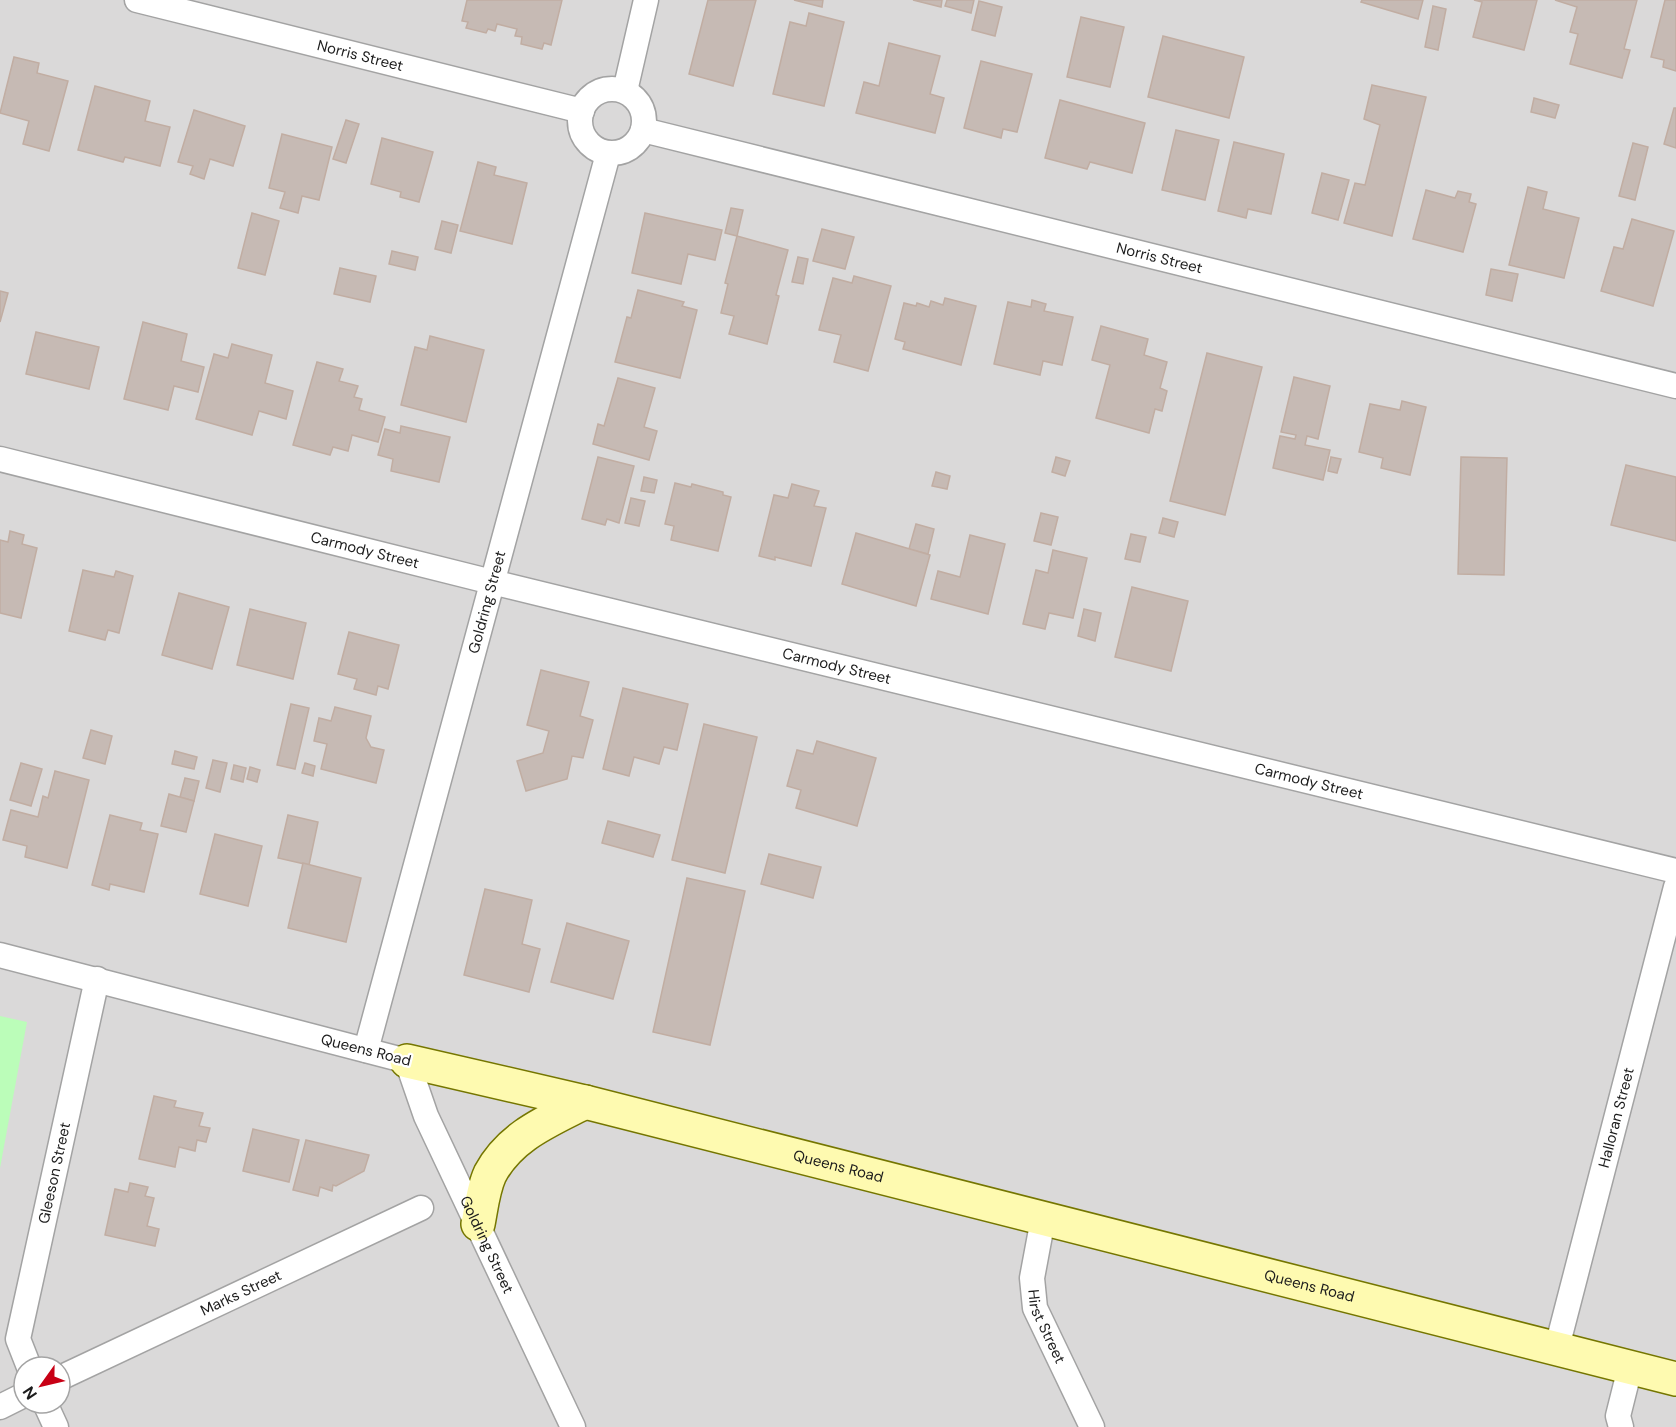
<svg xmlns="http://www.w3.org/2000/svg" width="1676" height="1427" font-family="'DM Sans',sans-serif">
	<rect width="100%" height="100%" fill="#eee8e1"/>
	<path fill="#dad9d9" fill-rule="evenodd" d="M0 0H1676V1427H0ZM24 1367H60V1403H24Z"/>
	<polygon fill="#bbfdb9" points="0,1016 27,1022 0,1168"/>
	<g fill="#c6bab4" stroke="#c1ada2" stroke-width="1.5">
		<polygon points="467,0 562,0 551,45 544,43 542,49 521,44 522,37 515,36 517,29 497,24 495,31 488,29 486,33 466,28 468,22 462,21"/>
		<polygon points="708,0 756,0 733,86 689,74"/>
		<polygon points="794,0 823,0 822,7"/>
		<polygon points="913,0 942,0 941,7"/>
		<polygon points="947,0 974,0 971,13 945,6"/>
		<polygon points="1362,0 1423,0 1418,19 1361,2"/>
		<polygon points="1474,0 1537,0 1524,50 1473,37 1482,2"/>
		<polygon points="1555,0 1637,0 1624,49 1630,50 1622,78 1570,64 1578,34 1570,32 1577,7"/>
		<polygon points="1665,0 1676,0 1676,71 1663,67 1664,60 1651,57"/>
		<polygon points="979,1 1002,7 995,36 972,30"/>
		<polygon points="1433,6 1446,9 1438,50 1425,47"/>
		<polygon points="809,13 844,22 824,106 773,94 790,22 806,26"/>
		<polygon points="1081,17 1124,27 1110,87 1067,77"/>
		<polygon points="1163,36 1244,57 1229,118 1148,97"/>
		<polygon points="889,43 940,56 930,94 944,98 935,133 856,113 864,82 879,86"/>
		<polygon points="14,57 39,63 37,73 68,81 49,151 23,144 29,121 0,113"/>
		<polygon points="981,61 1032,74 1017,132 1003,129 1001,138 964,128"/>
		<polygon points="1372,85 1426,97 1392,236 1344,223 1355,183 1365,185 1380,125 1364,119"/>
		<polygon points="95,86 150,101 145,121 170,127 160,166 125,157 123,162 78,150"/>
		<polygon points="1534,98 1559,105 1555,118 1531,112"/>
		<polygon points="1060,100 1145,123 1132,173 1090,162 1087,169 1045,158"/>
		<polygon points="1674,108 1676,108 1676,148 1664,144"/>
		<polygon points="194,110 245,126 233,166 210,159 204,179 190,174 193,166 178,162"/>
		<polygon points="346,120 359,124 346,163 333,159"/>
		<polygon points="1176,130 1219,140 1205,200 1162,190"/>
		<polygon points="282,134 332,147 319,200 302,196 298,213 280,208 285,192 269,188"/>
		<polygon points="382,138 433,152 419,202 400,197 401,192 371,184"/>
		<polygon points="1234,142 1284,154 1271,214 1248,209 1246,218 1218,211"/>
		<polygon points="1633,143 1648,147 1635,200 1619,196"/>
		<polygon points="478,162 496,167 494,175 527,183 512,244 460,231"/>
		<polygon points="1322,173 1349,180 1338,220 1312,213"/>
		<polygon points="1528,187 1547,192 1543,209 1579,218 1564,278 1509,265"/>
		<polygon points="1426,190 1455,198 1458,191 1471,194 1469,202 1476,204 1463,252 1413,239"/>
		<polygon points="731,208 743,210 737,236 725,233"/>
		<polygon points="252,213 279,221 265,275 238,268"/>
		<polygon points="645,213 722,230 715,260 688,254 681,284 632,273"/>
		<polygon points="1632,219 1674,231 1653,306 1601,291 1614,247 1623,249"/>
		<polygon points="442,221 458,225 451,253 435,249"/>
		<polygon points="822,229 854,237 845,269 813,261"/>
		<polygon points="737,236 788,250 776,295 779,296 767,344 729,334 734,316 721,313 728,284 725,283"/>
		<polygon points="392,251 418,257 415,270 389,264"/>
		<polygon points="798,257 808,259 803,284 792,282"/>
		<polygon points="340,268 376,276 370,302 334,294"/>
		<polygon points="1491,269 1518,274 1512,301 1486,295"/>
		<polygon points="854,276 891,286 868,371 834,362 841,335 819,330 833,278 852,283"/>
		<polygon points="638,290 684,302 682,306 697,310 680,378 615,362 627,317 631,318"/>
		<polygon points="0,291 8,293 0,322"/>
		<polygon points="945,298 976,306 961,365 903,349 905,342 895,339 904,303 916,306 917,303 929,307 931,301 943,305"/>
		<polygon points="1032,300 1046,304 1044,311 1073,317 1062,365 1043,361 1040,375 994,364 1008,302 1031,307"/>
		<polygon points="143,322 187,334 181,361 204,367 198,392 174,386 168,410 124,399"/>
		<polygon points="1101,326 1148,339 1144,355 1167,362 1160,388 1167,391 1162,411 1155,409 1149,433 1096,418 1110,365 1092,360"/>
		<polygon points="36,332 99,347 89,389 26,374"/>
		<polygon points="430,336 484,350 466,422 401,405 415,347 427,350"/>
		<polygon points="232,344 272,355 265,383 293,391 286,419 259,411 252,435 196,419 214,354 228,358"/>
		<polygon points="1207,353 1262,367 1225,515 1170,501"/>
		<polygon points="317,362 343,369 339,381 358,386 354,397 362,399 359,410 385,417 378,442 352,435 348,451 333,447 330,455 293,445"/>
		<polygon points="1294,377 1330,386 1318,439 1307,436 1305,445 1330,450 1323,480 1273,468 1280,436 1295,439 1296,435 1281,432"/>
		<polygon points="618,378 655,388 644,427 657,431 649,460 593,444 598,424 604,426"/>
		<polygon points="1402,401 1426,407 1410,475 1381,468 1383,458 1359,452 1370,404 1400,410"/>
		<polygon points="401,426 450,437 439,482 391,471 393,459 378,455 385,429 400,433"/>
		<polygon points="598,457 634,466 619,523 607,519 605,525 582,519"/>
		<polygon points="1056,457 1070,461 1065,476 1052,472"/>
		<polygon points="1331,457 1341,459 1337,473 1328,471"/>
		<polygon points="1461,457 1507,458 1504,575 1458,574"/>
		<polygon points="1626,465 1676,477 1676,541 1611,525"/>
		<polygon points="936,472 950,476 947,489 932,486"/>
		<polygon points="644,477 657,480 654,493 641,491"/>
		<polygon points="675,483 691,487 692,484 723,492 723,495 731,497 718,551 671,540 674,526 665,524"/>
		<polygon points="792,484 819,491 814,506 826,508 811,566 775,557 775,560 759,556 774,495 788,498"/>
		<polygon points="631,498 645,501 639,526 625,523"/>
		<polygon points="1041,513 1058,517 1051,545 1034,541"/>
		<polygon points="1163,518 1178,522 1174,537 1159,533"/>
		<polygon points="916,524 934,529 928,554 909,549"/>
		<polygon points="10,531 24,535 22,544 37,548 21,618 0,613 0,540 8,542"/>
		<polygon points="856,533 930,555 916,606 842,584"/>
		<polygon points="1131,534 1146,537 1140,562 1125,559"/>
		<polygon points="970,535 1005,544 988,614 931,599 938,571 960,577"/>
		<polygon points="1053,550 1087,558 1073,618 1049,613 1045,629 1023,624 1036,570 1048,573"/>
		<polygon points="83,570 114,577 116,571 133,576 119,633 108,630 105,640 69,631"/>
		<polygon points="1132,587 1188,601 1171,671 1115,657"/>
		<polygon points="179,593 229,607 212,669 162,655"/>
		<polygon points="250,609 306,623 293,679 237,665"/>
		<polygon points="1084,609 1101,613 1095,641 1078,636"/>
		<polygon points="349,632 399,645 388,689 378,686 376,695 354,689 357,679 338,674"/>
		<polygon points="541,670 589,682 580,716 593,720 583,758 572,756 567,779 526,791 517,761 543,753 549,731 527,725"/>
		<polygon points="623,688 688,704 677,750 664,747 659,764 634,757 629,776 603,769"/>
		<polygon points="291,704 309,708 295,769 277,765"/>
		<polygon points="335,707 371,716 366,738 371,747 384,750 376,783 321,769 327,744 314,741 319,718 331,721"/>
		<polygon points="704,724 757,737 725,873 672,860"/>
		<polygon points="91,730 112,736 105,764 83,758"/>
		<polygon points="817,741 876,758 857,826 796,808 801,790 787,786 797,750 813,754"/>
		<polygon points="175,751 197,757 194,769 172,764"/>
		<polygon points="213,760 227,763 220,792 206,788"/>
		<polygon points="21,763 42,769 31,806 10,800"/>
		<polygon points="305,763 315,766 313,776 302,773"/>
		<polygon points="234,765 246,768 243,782 231,779"/>
		<polygon points="250,767 260,770 257,782 247,779"/>
		<polygon points="55,771 89,780 67,868 25,857 27,846 3,840 11,810 38,817 43,796 48,798"/>
		<polygon points="185,778 199,781 194,801 180,797"/>
		<polygon points="169,794 194,801 186,832 161,826"/>
		<polygon points="110,815 142,823 140,830 158,834 144,892 110,884 109,890 92,885"/>
		<polygon points="288,815 318,822 309,865 278,858"/>
		<polygon points="608,821 660,835 653,857 602,843"/>
		<polygon points="215,834 262,846 248,906 200,894"/>
		<polygon points="769,854 821,867 813,898 761,884"/>
		<polygon points="303,863 361,878 346,942 288,928"/>
		<polygon points="687,878 745,891 710,1045 653,1032"/>
		<polygon points="485,889 532,900 522,944 540,949 529,992 464,975"/>
		<polygon points="567,923 629,941 613,999 551,982"/>
		<polygon points="154,1096 176,1101 174,1107 203,1113 199,1126 210,1128 206,1142 197,1140 195,1151 179,1147 175,1167 139,1159"/>
		<polygon points="253,1129 299,1140 289,1182 243,1171"/>
		<polygon points="306,1140 369,1155 364,1171 336,1186 333,1185 332,1191 320,1187 318,1196 293,1190"/>
		<polygon points="130,1183 148,1187 145,1196 154,1198 147,1226 159,1229 155,1246 105,1235 115,1189 128,1192"/>
	</g>
	<g fill="none" stroke-linecap="round" stroke-linejoin="round">
		<g stroke="#a3a3a3" stroke-width="27">
			<g id="street">
				<path id="s1" d="M137 0 582 111"/>
				<circle cx="612" cy="121" r="32"/>
				<polyline points="625,91 646,0"/>
				<path id="s2" d="M643 130 1676 386"/>
				<path id="s3" d="M0 459 492 582 1676 871"/>
				<path id="s4" d="M0 955 407 1061 426 1116 573 1427"/>
				<path id="s5" d="M366 1050 608 154"/>
				<path id="s6" d="M1043 1219 1032 1278 1035 1308 1092 1427"/>
				<path id="s7" d="M1557 1347 1676 887"/>
				<path id="s8" d="M29 1367 18 1339 97 979"/>
				<path id="s9" d="M60 1378 421 1208"/>
				<polyline points="45,1403 56,1427"/>
				<polyline points="0,1407 24,1395"/>
				<polyline points="1621,1427 1618,1416 1630,1368"/>
			</g>
		</g>
		<g stroke="#757600" stroke-width="36">
			<g id="secondary">
				<path id="s10" d="M407 1061 585 1102 1676 1379"/>
				<path d="M478 1224C481 1209 483 1189 490 1174 510 1136 548 1121 585 1102"/>
			</g>
		</g>
		<use href="#street" stroke="#fff" stroke-width="24"/>
		<use href="#secondary" stroke="#fefab0" stroke-width="33"/>
	</g>
	<g text-anchor="middle" dominant-baseline="central" stroke-width="4.5" stroke-linejoin="round" paint-order="stroke">
		<g font-size="15" fill="#1c1c1c" stroke="#fff">
			<text stroke="none"><textPath href="#s1" startOffset="230">Norris Street</textPath></text>
			<text stroke="none"><textPath href="#s2" startOffset="532">Norris Street</textPath></text>
			<text stroke="none"><textPath href="#s3" startOffset="376">Carmody Street</textPath></text>
			<text stroke="none"><textPath href="#s5" startOffset="464">Goldring Street</textPath></text>
			<text stroke="none"><textPath href="#s3" startOffset="862">Carmody Street</textPath></text>
			<text stroke="none"><textPath href="#s3" startOffset="1348">Carmody Street</textPath></text>
			<text transform="translate(366 1050) rotate(14)">Queens Road</text>
			<text stroke="none"><textPath href="#s7" startOffset="237">Halloran Street</textPath></text>
			<text stroke="none"><textPath href="#s10" startOffset="444">Queens Road</textPath></text>
			<text stroke="none"><textPath href="#s8" startOffset="200">Gleeson Street</textPath></text>
			<text stroke="none"><textPath href="#s4" startOffset="621">Goldring Street</textPath></text>
			<text stroke="none"><textPath href="#s10" startOffset="930">Queens Road</textPath></text>
			<text stroke="none"><textPath href="#s9" startOffset="200">Marks Street</textPath></text>
			<text stroke="none"><textPath href="#s6" startOffset="111">Hirst Street</textPath></text>
		</g>
	</g>
	<g transform="translate(42 1385) rotate(236)"><circle r="28" fill="#ffffff" stroke="#a4a4a4" stroke-width="1.5"/>
	<path d="M0-4.5L10 22L0 15L-10 22Z" fill="#c80015"/>
	<text y="-9" font-size="16" font-weight="bold" text-anchor="middle" fill="#1c1c1c">N</text>
	</g>
</svg>
